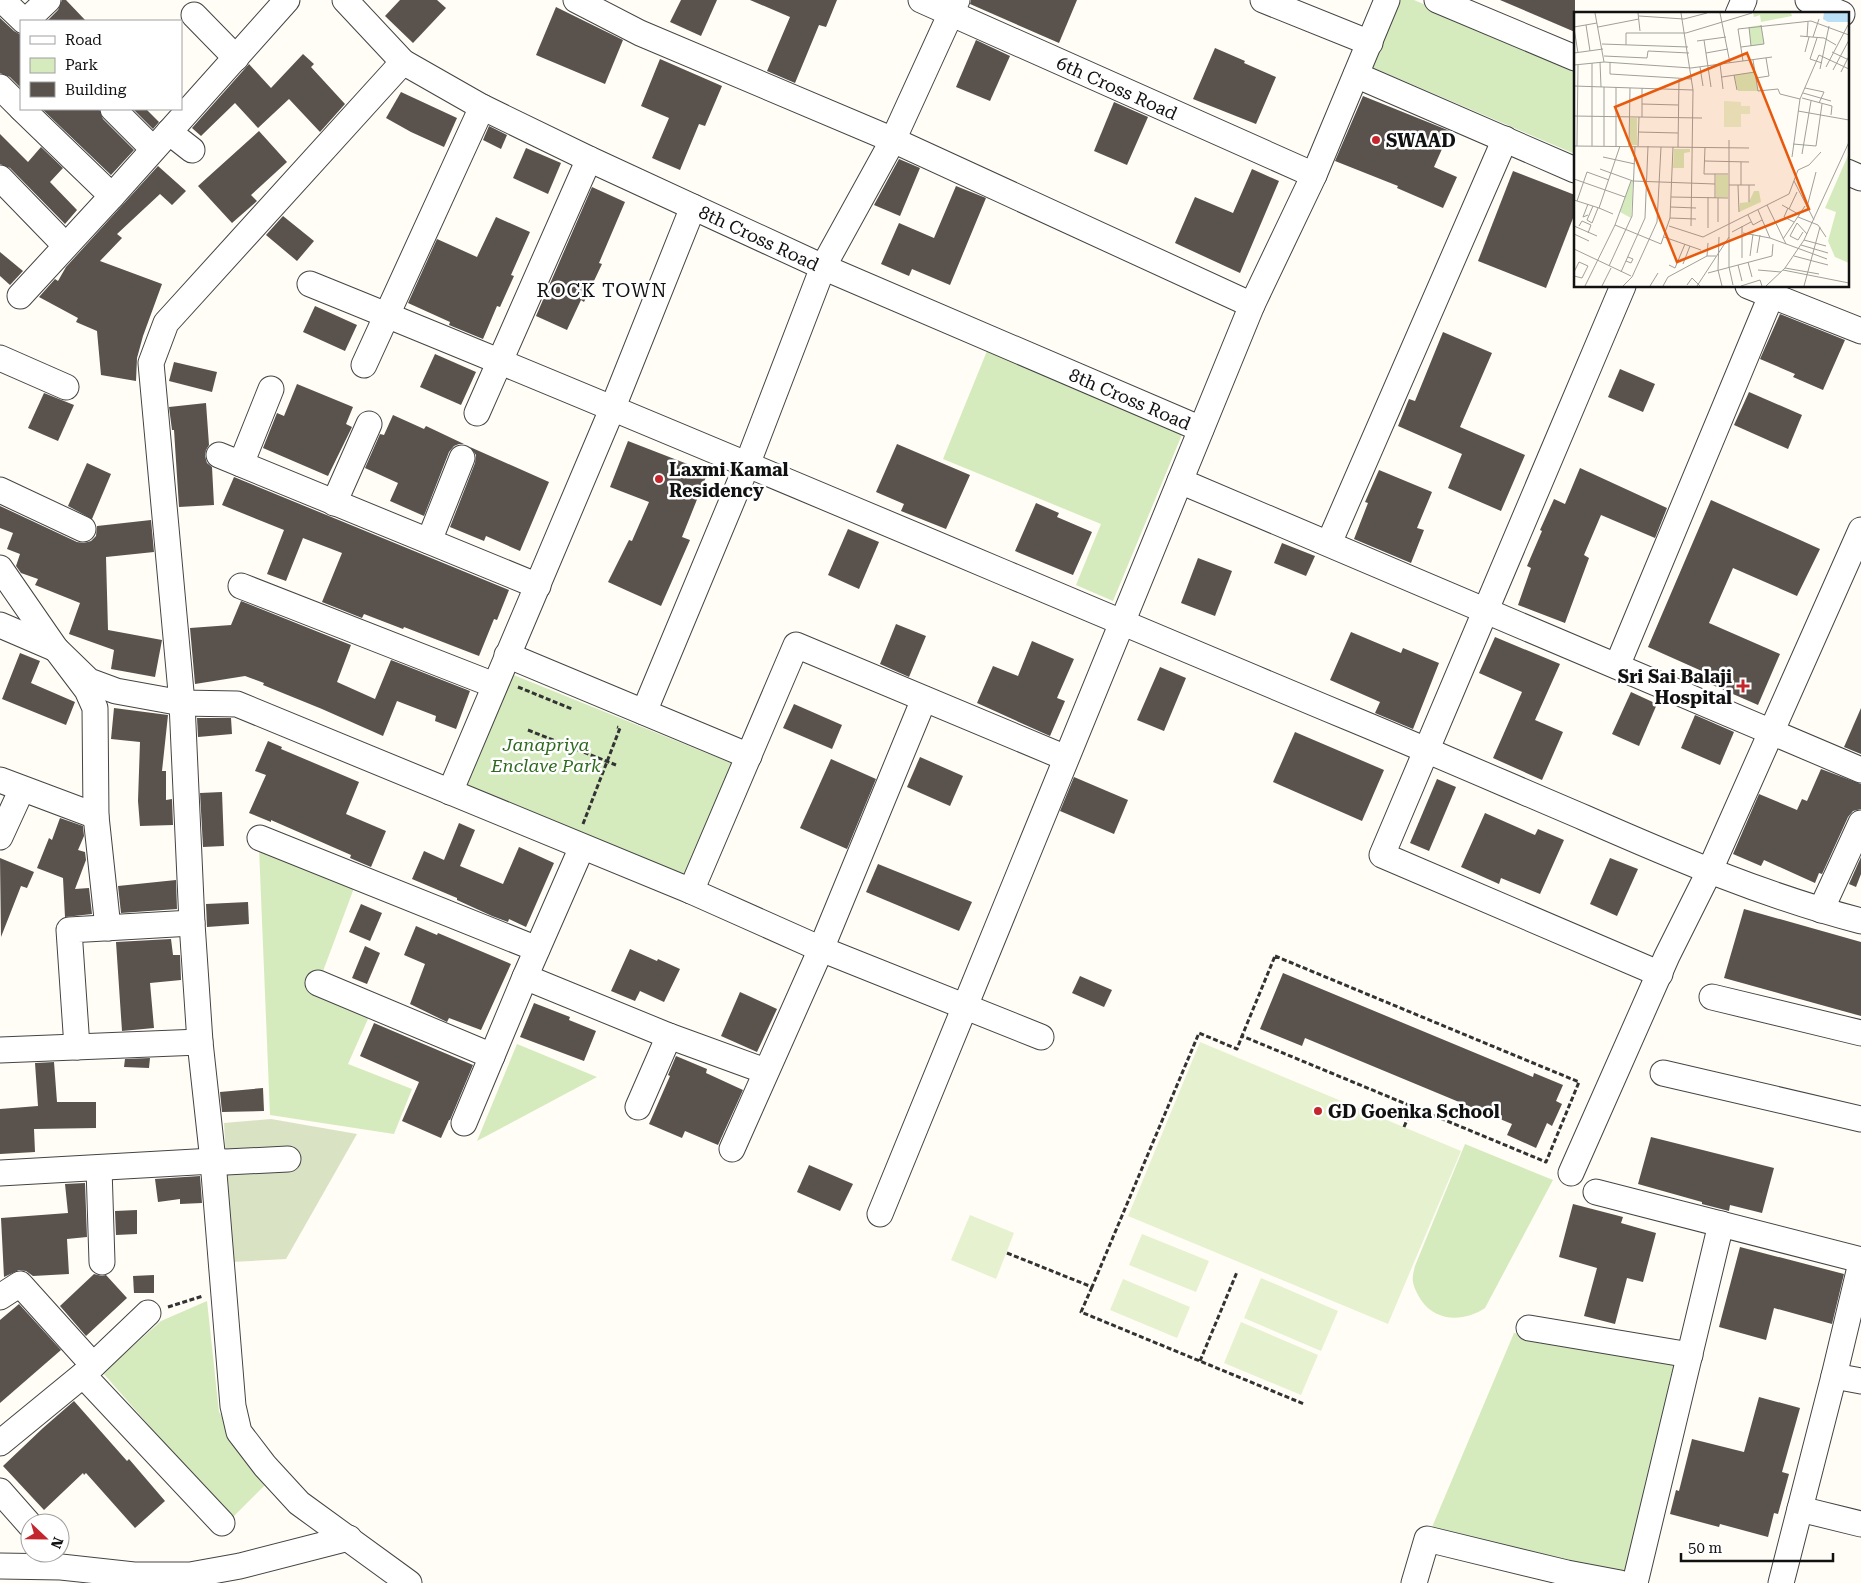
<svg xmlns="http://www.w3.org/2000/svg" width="1861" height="1583" font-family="'Roboto Serif',serif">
	<rect width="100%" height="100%" fill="#fffdf5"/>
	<g fill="#d5ebbd">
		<polygon points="1398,0 1414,0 1575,69 1575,154 1369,66"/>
		<polygon points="987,351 1183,432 1113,601 1076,585 1101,524 943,459"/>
		<polygon points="506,672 736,765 689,879 460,787"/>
		<polygon points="259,848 354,888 316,990 371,1012 348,1064 412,1089 394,1134 270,1115"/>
		<polygon points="517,1044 597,1077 477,1141"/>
		<path d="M1465 1144 1553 1180 1485 1308C1464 1322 1436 1322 1421 1300 1418 1295 1414 1288 1413 1282 1412 1277 1414 1270 1415 1266Z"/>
		<polygon points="207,1301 219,1412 267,1483 231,1519 103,1373 161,1321"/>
		<polygon points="1514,1333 1690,1355 1635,1583 1427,1539"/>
	</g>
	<polygon fill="#d9e3c4" points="271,1119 357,1134 286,1259 232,1262 224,1123"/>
	<g fill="#e6f2cf">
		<polygon points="1200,1042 1461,1151 1388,1324 1128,1216"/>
		<polygon points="970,1215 1014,1233 996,1279 951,1260"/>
		<polygon points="1142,1234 1209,1261 1196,1292 1129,1265"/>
		<polygon points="1261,1278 1338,1311 1321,1351 1244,1318"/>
		<polygon points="1123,1279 1190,1307 1177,1338 1110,1310"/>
		<polygon points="1241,1322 1318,1355 1301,1395 1224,1363"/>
	</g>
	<g fill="#5a524d">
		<polygon points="62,0 66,0 86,21 47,21 58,10"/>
		<polygon points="400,0 437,0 446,8 413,43 385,16"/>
		<polygon points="681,0 717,0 701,36 670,22"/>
		<polygon points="750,0 837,0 826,27 819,25 795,83 767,71 790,17"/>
		<polygon points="971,0 1077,0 1059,43 970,4"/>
		<polygon points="1500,0 1575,0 1575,32"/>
		<polygon points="556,7 623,40 605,84 536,55"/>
		<polygon points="0,18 14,31 21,35 21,88 10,77 0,73"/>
		<polygon points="976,40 1010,56 990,101 956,87"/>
		<polygon points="1215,48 1245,61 1244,63 1276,77 1256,124 1193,99"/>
		<polygon points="303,54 314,64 311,67 345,104 320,132 289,99 258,128 235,103 201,136 192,128 249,64 271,88"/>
		<polygon points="660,59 722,86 705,126 699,124 680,170 652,158 669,118 641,106"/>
		<polygon points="401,92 457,118 444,147 411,132 386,118"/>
		<polygon points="1363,96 1450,131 1434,167 1457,177 1443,208 1397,188 1398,186 1335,161"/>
		<polygon points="1114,102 1148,117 1127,165 1094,151"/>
		<polygon points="42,109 99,109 103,119 134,150 111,175"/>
		<polygon points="133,109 146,109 159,122 153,129"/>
		<polygon points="489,126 507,135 501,149 483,140"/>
		<polygon points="259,131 287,162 251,195 257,201 232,223 198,186"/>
		<polygon points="0,134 28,162 41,147 63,168 50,182 77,210 65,224 10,168 0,164"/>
		<polygon points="526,148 561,163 548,194 513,178"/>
		<polygon points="899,159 920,168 900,216 874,205"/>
		<polygon points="158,166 186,191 172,205 160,194 117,234 122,238 100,261 162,284 143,336 137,358 136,381 101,375 97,331 76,322 78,318 39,297 55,279 58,281 66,267"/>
		<polygon points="1252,169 1279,181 1240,273 1175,243 1195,197 1233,213"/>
		<polygon points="1513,171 1575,195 1575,213 1546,288 1478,261"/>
		<polygon points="956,186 986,198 950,285 912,269 909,276 881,264 899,223 934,238"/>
		<polygon points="592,187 625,202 599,263 602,264 584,302 581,300 567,330 536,316"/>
		<polygon points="283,216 314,241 297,261 266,235"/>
		<polygon points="496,217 530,232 511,275 514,276 500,307 497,306 483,339 449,325 450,322 408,303 437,239 477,257"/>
		<polygon points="0,252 23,271 10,285 0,276"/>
		<polygon points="315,306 357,325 345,351 303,332"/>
		<polygon points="1780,314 1845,340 1823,390 1793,377 1795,374 1760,359"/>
		<polygon points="1443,332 1492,353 1460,427 1525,455 1501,511 1448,488 1462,454 1398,426 1409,399 1415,401"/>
		<polygon points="435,354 476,372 461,405 420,387"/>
		<polygon points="174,362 217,372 212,392 169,381"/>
		<polygon points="1620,369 1655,384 1643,412 1608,397"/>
		<polygon points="297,384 353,407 346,424 352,427 328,476 263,448 277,413 284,416"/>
		<polygon points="1749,392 1802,415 1788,449 1734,425"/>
		<polygon points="44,393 74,405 58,441 28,428"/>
		<polygon points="206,403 209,445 206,450 205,456 207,463 212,467 214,505 179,507 174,430 172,430 169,407"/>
		<polygon points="393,415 424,429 426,426 464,444 459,444 454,446 449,452 424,516 390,501 398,483 365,468 380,434 384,435"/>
		<polygon points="628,441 708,472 682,537 690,540 661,606 608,582 629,540 632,541 649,502 610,487"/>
		<polygon points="897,444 970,475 946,529 901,511 904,504 876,492"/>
		<polygon points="470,447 549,482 520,551 486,536 484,541 450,527 475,463 476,455"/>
		<polygon points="87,463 111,474 92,519 68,506"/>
		<polygon points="1580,468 1667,508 1655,538 1601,515 1584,555 1589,558 1565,623 1518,605 1531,568 1527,566 1542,531 1540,530 1554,499 1565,504"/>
		<polygon points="1379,470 1432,492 1417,528 1424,530 1411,563 1354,539 1368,503 1365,502"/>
		<polygon points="234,477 509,590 497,620 494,619 479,656 404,627 403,629 364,614 362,618 322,602 342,553 303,538 286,581 267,574 284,530 222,505"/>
		<polygon points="1711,500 1820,549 1797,596 1733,568 1709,623 1780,654 1758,705 1701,680 1704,672 1648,647"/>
		<polygon points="1036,503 1059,513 1057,517 1092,532 1073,575 1015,551"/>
		<polygon points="0,506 77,542 84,543 91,541 96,536 97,526 151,520 154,552 106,557 108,630 162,640 155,677 111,669 114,650 69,634 80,603 35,585 38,579 21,573 16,566 20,554 7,549 13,533 0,528"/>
		<polygon points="848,529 879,542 859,589 828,575"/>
		<polygon points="1282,543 1315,556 1306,576 1274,563"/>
		<polygon points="1198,558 1232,571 1215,616 1181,603"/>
		<polygon points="241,601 351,645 337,682 375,699 391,660 470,691 456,729 435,721 436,716 397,701 383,736 322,709 263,685 264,683 245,676 195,684 190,628 231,625"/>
		<polygon points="896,624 926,636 909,677 880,664"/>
		<polygon points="1351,632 1401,653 1403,648 1439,663 1413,729 1375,713 1380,702 1330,680"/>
		<polygon points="1495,637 1560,664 1535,720 1563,732 1542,780 1493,758 1522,692 1479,673"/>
		<polygon points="1032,641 1074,659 1057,698 1065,701 1050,736 977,703 993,666 1018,676"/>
		<polygon points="20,653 40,661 31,683 75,702 66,725 2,699"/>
		<polygon points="1160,667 1186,678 1164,731 1137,720"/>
		<polygon points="1631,692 1657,704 1639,746 1612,734"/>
		<polygon points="794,704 842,725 832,749 783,728"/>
		<polygon points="114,708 168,715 162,771 166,771 166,800 172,799 173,825 140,826 138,801 140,742 111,739"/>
		<polygon points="1861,708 1861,754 1844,747"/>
		<polygon points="1695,715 1734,732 1720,765 1681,748"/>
		<polygon points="197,718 231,718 232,734 198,737"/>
		<polygon points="1295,732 1384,770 1362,821 1273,782"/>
		<polygon points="268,741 282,747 281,749 359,782 346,814 386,831 371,867 350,858 351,855 271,820 271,822 249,813 266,775 255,771"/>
		<polygon points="920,757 963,776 950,806 907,787"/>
		<polygon points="831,759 876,779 847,849 800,828"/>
		<polygon points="1821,769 1861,784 1861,809 1853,811 1848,817 1822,874 1819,873 1815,883 1764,860 1761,866 1733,854 1759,794 1797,810 1802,799 1807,801"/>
		<polygon points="1074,777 1128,800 1114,834 1060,811"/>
		<polygon points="1437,779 1456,787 1429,851 1410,843"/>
		<polygon points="222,792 224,846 203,847 200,793"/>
		<polygon points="1485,813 1535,835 1538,829 1564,840 1540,894 1501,878 1499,884 1461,867"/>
		<polygon points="60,818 83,826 84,836 78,850 85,852 86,860 75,889 89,888 92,914 65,917 63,878 37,868 49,838 52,840"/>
		<polygon points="459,823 475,830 460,866 503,884 519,847 554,863 526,927 509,919 508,922 492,916 457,900 457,898 412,879 424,851 444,860"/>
		<polygon points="1861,857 1861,874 1856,887 1849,884"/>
		<polygon points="0,858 34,872 27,888 21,886 1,937"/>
		<polygon points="1610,858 1638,869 1617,916 1590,904"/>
		<polygon points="878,864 972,902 959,931 866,892"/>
		<polygon points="176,880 177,909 121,913 118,886"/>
		<polygon points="248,902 249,924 207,927 206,904"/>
		<polygon points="361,904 382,913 370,941 349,932"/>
		<polygon points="1744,909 1861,942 1861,1016 1724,978"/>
		<polygon points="416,926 437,935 438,933 511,964 481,1030 449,1018 447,1022 410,1004 425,964 404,955"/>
		<polygon points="171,939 173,955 180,955 181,980 150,983 154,1028 122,1031 116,942"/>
		<polygon points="365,946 380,953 367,984 352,978"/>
		<polygon points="630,949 657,961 658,959 680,969 664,1002 640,991 635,1001 611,991"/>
		<polygon points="1283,973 1533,1077 1534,1073 1563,1085 1556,1101 1562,1104 1552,1126 1547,1123 1536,1148 1507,1135 1512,1124 1305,1038 1302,1046 1260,1029"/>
		<polygon points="1080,976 1112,990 1104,1007 1072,993"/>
		<polygon points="740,992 777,1009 757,1052 721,1036"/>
		<polygon points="534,1003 570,1017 569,1020 596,1031 584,1061 520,1037"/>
		<polygon points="374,1023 473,1065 450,1120 449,1120 441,1138 402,1121 419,1082 360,1056"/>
		<polygon points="676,1056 707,1069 706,1073 743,1090 718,1145 685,1131 682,1138 649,1124 670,1076 668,1075"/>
		<polygon points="150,1058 149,1068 124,1067 125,1059"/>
		<polygon points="54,1062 57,1102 96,1102 96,1128 34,1129 35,1152 0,1154 0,1109 38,1106 35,1063"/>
		<polygon points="263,1088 264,1111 222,1112 220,1092"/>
		<polygon points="1651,1137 1774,1168 1762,1213 1730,1205 1729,1211 1702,1204 1702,1202 1638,1184"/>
		<polygon points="809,1165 853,1184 840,1211 797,1192"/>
		<polygon points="200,1176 202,1203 180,1204 180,1199 158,1202 155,1179"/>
		<polygon points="85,1183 87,1237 67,1239 69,1274 33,1276 26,1271 19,1270 4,1277 1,1218 68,1213 65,1184"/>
		<polygon points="1573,1204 1623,1217 1621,1223 1656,1233 1643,1282 1627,1278 1615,1324 1584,1316 1597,1268 1559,1257"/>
		<polygon points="137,1210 137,1234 116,1235 115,1211"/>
		<polygon points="1740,1247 1844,1274 1832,1324 1774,1308 1766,1340 1719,1327"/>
		<polygon points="94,1274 102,1276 106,1275 127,1298 86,1336 60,1306"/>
		<polygon points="154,1275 154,1293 134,1293 133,1276"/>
		<polygon points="19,1304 61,1350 0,1403 0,1320"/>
		<polygon points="1759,1397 1800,1408 1782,1472 1789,1474 1778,1514 1774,1513 1768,1537 1720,1524 1719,1527 1670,1514 1676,1490 1679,1491 1692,1439 1744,1452"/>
		<polygon points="74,1401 127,1461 129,1459 165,1501 135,1528 86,1473 84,1475 83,1473 44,1510 3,1466 43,1428"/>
	</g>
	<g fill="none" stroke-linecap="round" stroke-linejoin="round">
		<g stroke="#444" stroke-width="27">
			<g id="minor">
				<polyline points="2,0 24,21"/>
				<polyline points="345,0 403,62 482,107 589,159 823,267 1201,429"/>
				<polyline points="576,0 640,33 893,140 1252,305"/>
				<polyline points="921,0 1314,175"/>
				<polyline points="1263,0 1370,43"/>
				<polyline points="1437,0 1575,58"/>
				<polyline points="1808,0 1842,14"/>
				<polyline points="1738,14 1744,0"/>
				<polyline points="194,15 236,58"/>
				<polyline points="26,21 48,0"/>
				<polyline points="403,62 166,323 151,363 182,703 192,923 200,1042 213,1161 233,1406 239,1432 265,1466 299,1503 409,1583"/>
				<polyline points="1356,75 1575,170"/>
				<polyline points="0,87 21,108"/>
				<polyline points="22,109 112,196"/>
				<polyline points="113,109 153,149"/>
				<polyline points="169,132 192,150"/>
				<polyline points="1847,172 1861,178"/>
				<polyline points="0,178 65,245"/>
				<path d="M310 284C657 424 1000 572 1345 716 1425 749 1505 784 1585 818 1676 858 1765 896 1861 921"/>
				<polyline points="1623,286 1382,855 1660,974"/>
				<polyline points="1748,286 1861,331"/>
				<polyline points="20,296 112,196 287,0"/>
				<polyline points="0,358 66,387"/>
				<polyline points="364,365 482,107"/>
				<polyline points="477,413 589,159"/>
				<polyline points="219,455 538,586"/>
				<polyline points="241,464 271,389"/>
				<polyline points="1180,481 1861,770"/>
				<polyline points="0,490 83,529"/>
				<polyline points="334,503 369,424"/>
				<polyline points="429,541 462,458"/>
				<polyline points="1329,543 1505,139"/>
				<polyline points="0,568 56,649 87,690 95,708 96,816 108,928"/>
				<polyline points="241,586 494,685"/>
				<polyline points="0,625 56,649 89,681 116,691 182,703 237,704 691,891 821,949 1041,1037"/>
				<polyline points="507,655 749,756"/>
				<polyline points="1617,666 1771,296"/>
				<polyline points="644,712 747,465 823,267 893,140 957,0"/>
				<polyline points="0,780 96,816"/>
				<polyline points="450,792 613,407 693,207"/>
				<polyline points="0,837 22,789"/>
				<polyline points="260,838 537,949"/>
				<polyline points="691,891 796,645 1066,758"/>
				<polyline points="1821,910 1861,823"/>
				<polyline points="525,977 669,1036 765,1071"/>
				<polyline points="318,983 492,1056"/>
				<polyline points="1712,997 1861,1033"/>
				<polyline points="77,1047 69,930 192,923"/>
				<polyline points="0,1050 200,1042"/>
				<polyline points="1663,1073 1861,1119"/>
				<polyline points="638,1107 669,1036"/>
				<polyline points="464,1123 525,977 582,847"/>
				<polyline points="732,1149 821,949 924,699"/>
				<polyline points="99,1168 102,1262"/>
				<polyline points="0,1173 213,1161 226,1162 288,1159"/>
				<polyline points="1571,1173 1667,956 1709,872 1861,530"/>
				<polyline points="1596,1192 1861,1260"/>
				<polyline points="880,1214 1252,305 1314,175 1387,0"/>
				<polyline points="0,1297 20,1284 93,1365"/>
				<polyline points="1529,1328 1690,1355"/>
				<polyline points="83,1375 222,1523"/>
				<polyline points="1834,1376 1861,1381"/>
				<polyline points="0,1443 83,1375 148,1313"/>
				<polyline points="0,1491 30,1525"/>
				<polyline points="1800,1509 1861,1524"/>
				<polyline points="0,1566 61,1567 134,1575 190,1575 240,1566 349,1538"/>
				<polyline points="1414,1583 1427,1539 1567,1573 1620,1583"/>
				<polyline points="1635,1583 1721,1224"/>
				<polyline points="1781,1583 1834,1376 1861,1263"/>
			</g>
		</g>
		<g stroke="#333" stroke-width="3" stroke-dasharray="5 2.5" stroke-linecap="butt">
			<polyline points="518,687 572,709"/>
			<polyline points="528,730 616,765"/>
			<polyline points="583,824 620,728 617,727"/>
			<polygon points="1275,956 1579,1082 1546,1162 1242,1036"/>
			<polyline points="1404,1127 1413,1106"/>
			<polyline points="1007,1253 1092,1287 1199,1033 1237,1049 1242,1036"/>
			<polyline points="1092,1287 1081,1312 1304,1404"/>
			<polyline points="168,1307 203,1296"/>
			<polyline points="1200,1361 1237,1272"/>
		</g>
		<use href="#minor" stroke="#fff" stroke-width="25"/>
	</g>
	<g fill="#c4262e" stroke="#fff" stroke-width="2">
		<circle cx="1376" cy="140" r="5"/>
		<circle cx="659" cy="479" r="5"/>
		<path d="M1740.5 678.5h5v5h5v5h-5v5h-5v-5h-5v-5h5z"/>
		<circle cx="1318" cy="1111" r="5"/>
	</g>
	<g text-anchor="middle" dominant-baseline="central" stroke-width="5" stroke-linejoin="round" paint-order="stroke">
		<g font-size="18" fill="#111" stroke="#fff">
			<text transform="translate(1117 88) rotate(24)">6th Cross Road</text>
			<text transform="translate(759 238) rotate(25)">8th Cross Road</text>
			<text transform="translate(1130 399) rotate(23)">8th Cross Road</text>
		</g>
		<g font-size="18" font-weight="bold" fill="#111" stroke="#fff" text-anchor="start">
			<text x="1386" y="140">SWAAD</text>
			<text x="669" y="469">Laxmi Kamal<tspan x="669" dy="21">Residency</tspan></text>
			<text x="1732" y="676" text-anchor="end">Sri Sai Balaji<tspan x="1732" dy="21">Hospital</tspan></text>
			<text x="1328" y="1111">GD Goenka School</text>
		</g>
		<g font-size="18" font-style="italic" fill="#2f6b1f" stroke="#fff">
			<text x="546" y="744">Janapriya<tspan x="546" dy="21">Enclave Park</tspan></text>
		</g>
		<g font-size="19" letter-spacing="1" fill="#111" stroke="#fff">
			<text x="602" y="290">ROCK TOWN</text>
		</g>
	</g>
	<g transform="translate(1574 12)">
		<rect width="275" height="275" fill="#fffdf5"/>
		<path d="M179 1H217L218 4 187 10 186 3 180 5ZM187 13 190 32 177 34 175 15ZM181 60 184 79H164L160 63ZM56 106H63V133H56ZM100 137H116V140L110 141V156H99ZM275 141V251L261 245 254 229 262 200 251 196ZM142 163H154V185H142ZM57 169H59L57 206 46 200ZM180 179H185L187 190 165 200 166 191 175 190Z" fill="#d5ebbd"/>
		<path d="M150 89 167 90V94H176V102H167V115H150Z" fill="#e6f2cf"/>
		<path d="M250 1H275V10H254L249 7Z" fill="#b9e0f7"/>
		<path fill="none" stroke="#a09f9a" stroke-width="1" d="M21 1 30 50M64 1 66 19M107 1 119 78 117 214M146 1 156 51M65 4 110 7 133 1M12 13 16 39M0 15 23 11M24 15 65 7M175 15 177 34M0 16 4 41M226 24 250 26 262 33M233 25 234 10M239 25 245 7M243 26 236 47 248 51M130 28 137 75M123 29 152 25M28 32 114 35M52 33V21H112L178 1M167 35 190 32 187 13M231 40 235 25M258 40 275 48M0 41 29 37M132 41 154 37M30 44 73 46 74 39 115 41M179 48 184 79 204 77 206 82 226 87M169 49 164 17 237 9 275 23M26 50 27 75M36 50V62L118 67M146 52 149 77M0 53 30 50 117 56 198 45M126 55 129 74M252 55 274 13M246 57 255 14M259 58 275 28M267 60 275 44M160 63 163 78M148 65 181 60M182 66 195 64 192 46M0 74 119 78M68 76V105M231 76 250 80 245 91M229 81 257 89M228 86 258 94 257 103M68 92 104 93M224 99 275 108M0 104 128 106M64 120 104 121M155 128V255L159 273M219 132 242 134 248 92M0 134 175 136M3 134 4 52M18 134V51M30 134V75M42 134V75M55 134 56 76M64 134 65 105M104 135 105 67M131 135 130 162H154M228 142 237 89M29 145 61 152M218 145 226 87 245 43 275 57M131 149 175 150M167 150V173M26 157 59 169 141 172M0 167 51 185M220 169 240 208M155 173H181M164 173 165 200M97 185 154 186M141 186V162M144 186V210M0 188 25 196 46 134M3 189 13 160 35 168M175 190V173M193 193 212 232M208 193 226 203M19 194 13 208 18 211 24 196M97 195 122 196M233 195 242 160M25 196 39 202M214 196 210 205 220 210M215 197 223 180M184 198 196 226M14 203 9 205 14 192M174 203 179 213 188 208M224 205 244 213 252 225M96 206 122 207M41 213 87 232 96 206 99 135M0 214 23 224M5 214 8 209 17 213 14 221M95 214 129 225 215 182 224 158 235 153 247 140M134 216V185M158 220 177 210M229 220 224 228 216 224 223 211 233 222M169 221 196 226 253 247M0 222 15 229M90 225 127 238M145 225 144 258 148 274M209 227 231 194M230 228 252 234M134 231 133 244H142M227 233 254 241M0 237 57 264M183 241 186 223M176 244 179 222M220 244 254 253M168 246V214M52 249 57 251 59 247 54 245M174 250 178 265M109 252 116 234M95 253 101 256 111 232M164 253 168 269M35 254 58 204 61 134M211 256 245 262M184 258 207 260M209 258 275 271M0 260 5 250 14 254 8 266 0 264M47 260 71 206 74 134M134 261 198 244 199 232M113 273 118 266 126 274M11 274 41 213 57 169M28 274 37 256M49 274 58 265 83 210 87 135M76 274 84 261M89 274 94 265 133 244M123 274 155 225M167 274 186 268 188 274M192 274 211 256 230 228 275 130M230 274 246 215"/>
		<path fill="#e8590c" fill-opacity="0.15" stroke="#e8590c" stroke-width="2.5" d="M173 41 235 197 103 250 41 95Z"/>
		<rect width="275" height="275" fill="none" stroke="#111" stroke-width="2.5"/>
	</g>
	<rect x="20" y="20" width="162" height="90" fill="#ffffff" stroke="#a0a0a0"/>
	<rect x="30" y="36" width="25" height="8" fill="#ffffff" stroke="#a0a0a0"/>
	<text x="65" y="45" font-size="15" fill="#111111">Road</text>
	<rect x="30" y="58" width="25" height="15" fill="#d5ebbd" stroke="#a0a0a0"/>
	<text x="65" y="70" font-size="15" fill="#111111">Park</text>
	<rect x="30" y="82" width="25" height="15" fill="#5a524d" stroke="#a0a0a0"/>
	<text x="65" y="95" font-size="15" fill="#111111">Building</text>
	<g transform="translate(45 1538) rotate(112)"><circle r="24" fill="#ffffff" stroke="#a0a0a0"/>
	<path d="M0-4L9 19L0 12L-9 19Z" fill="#c4262e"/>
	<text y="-8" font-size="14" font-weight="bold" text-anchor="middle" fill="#111111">N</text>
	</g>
	<path d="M1681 1553v8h152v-8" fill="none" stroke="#111111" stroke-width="2.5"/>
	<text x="1688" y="1553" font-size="15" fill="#111111" stroke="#ffffff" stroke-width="4" paint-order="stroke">50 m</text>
</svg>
